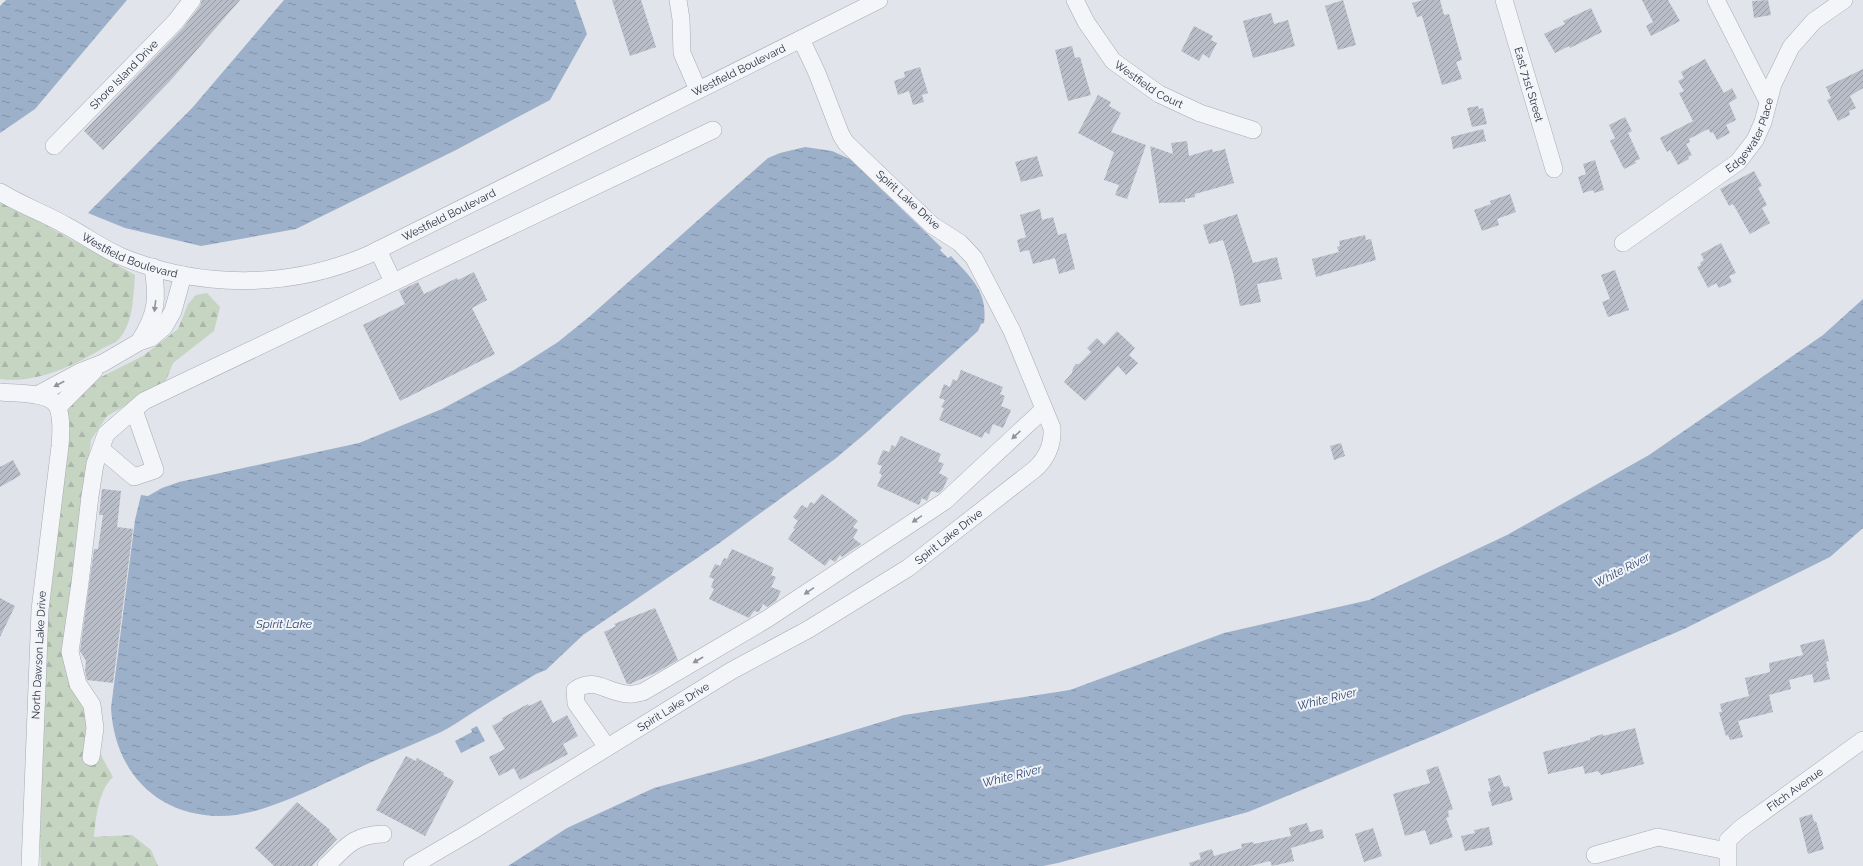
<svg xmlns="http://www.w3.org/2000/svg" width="1863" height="866" font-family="Raleway,sans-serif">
	<defs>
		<pattern id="forest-firs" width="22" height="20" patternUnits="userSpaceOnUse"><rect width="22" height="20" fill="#c6d4c2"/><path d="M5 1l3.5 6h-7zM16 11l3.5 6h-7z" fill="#aab6a8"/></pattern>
		<pattern id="water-ripples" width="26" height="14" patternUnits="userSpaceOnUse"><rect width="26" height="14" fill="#9cb0ca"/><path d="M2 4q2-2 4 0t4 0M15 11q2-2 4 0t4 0" fill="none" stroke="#7f90a6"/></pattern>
		<pattern id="building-hatch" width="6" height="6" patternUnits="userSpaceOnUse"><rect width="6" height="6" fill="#b8bdc7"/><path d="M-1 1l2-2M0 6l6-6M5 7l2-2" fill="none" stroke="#969aa3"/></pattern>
	</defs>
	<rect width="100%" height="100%" fill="#e1e4ea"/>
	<g fill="url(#forest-firs)">
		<path d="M0 200 135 275C133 296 134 322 119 339 115 343 108 346 103 348 74 366 35 384 0 379Z"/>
		<path d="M207 293 220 307 214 331 173 363 165 383 107 416 91 440 72 603 75 641 99 752 113 777C98 791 96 818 94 837L132 835 151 850 158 866H41L40 841 47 631 67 412 76 398 97 379 143 356 178 329 188 304 196 295Z"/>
	</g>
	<g fill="url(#water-ripples)">
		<polygon points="6,0 127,0 35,109 0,133 0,6"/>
		<polygon points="284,0 575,0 587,34 550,100 456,150 296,229 201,246 125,228 88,213 193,107"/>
		<path d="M805 147 832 151 850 159 942 248 940 250 948 258 951 256C971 278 988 291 984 323L981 324 978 331 867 432 835 459 718 544 583 635 546 670 536 674C515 687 493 700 472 713 461 720 451 727 441 732 411 746 381 757 352 771 319 786 271 810 236 815 165 823 115 778 111 708L135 520 141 495 148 496 162 488 179 482 359 443 442 409 514 370 558 342 589 317 768 158 780 153Z"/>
		<polygon points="1863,299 1863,528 1830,557 1684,629 1438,734 1248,812 1058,863 1043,866 508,866 567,828 654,788 753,761 904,715 1070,690 1224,633 1369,600 1507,535 1649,455 1823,335"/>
		<polygon points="477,726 485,741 461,753 455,741 472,732 471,729"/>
	</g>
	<g fill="url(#building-hatch)">
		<polygon points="202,0 240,0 170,81 103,150 84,131 183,28 200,6"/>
		<polygon points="612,0 641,0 656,47 630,56"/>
		<polygon points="1343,0 1356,45 1338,50 1325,6"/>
		<polygon points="1423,0 1440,0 1444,15 1449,14 1462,60 1456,62 1462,79 1442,85 1422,16 1417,17 1412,3"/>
		<polygon points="1642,0 1668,0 1680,21 1651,36 1646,26 1653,22"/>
		<polygon points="1768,0 1771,15 1754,18 1752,1"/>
		<polygon points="1591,8 1602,32 1570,48 1569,46 1555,53 1544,34 1565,24 1563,21"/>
		<polygon points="1271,13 1274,24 1288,20 1295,46 1253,58 1243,21"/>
		<polygon points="1194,26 1213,36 1211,40 1217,43 1209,58 1203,54 1199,61 1181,51"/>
		<polygon points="1072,46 1075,58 1080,57 1091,95 1068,101 1055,50"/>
		<polygon points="1705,59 1724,93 1732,88 1737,98 1729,103 1736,120 1726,125 1730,133 1717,140 1713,132 1711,133 1708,129 1689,139 1690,142 1686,144 1692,155 1688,157 1689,159 1678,165 1670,150 1667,152 1660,138 1693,121 1679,93 1684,91 1678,81 1684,78 1681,72"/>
		<polygon points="920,67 928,93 922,95 924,102 913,105 909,91 898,95 894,81 905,77 904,72"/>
		<polygon points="1863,69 1863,88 1850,96 1856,108 1849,111 1850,115 1838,121 1827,100 1831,98 1826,87"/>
		<polygon points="1098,95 1111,102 1109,106 1121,113 1111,132 1146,145 1127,199 1115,195 1119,185 1104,180 1114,152 1078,133"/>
		<polygon points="1478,106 1479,109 1483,108 1487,124 1472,127 1467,108"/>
		<polygon points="1625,117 1632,131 1628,133 1640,159 1635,161 1636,163 1624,169 1610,141 1615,138 1609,125"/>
		<polygon points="1483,129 1486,141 1453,149 1451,137"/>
		<polygon points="1187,141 1189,156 1212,149 1213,152 1225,149 1234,183 1195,194 1195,197 1185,199 1185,202 1159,203 1150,146 1173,154 1171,143"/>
		<polygon points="1037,156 1043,176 1021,182 1015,162"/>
		<polygon points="1595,160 1604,190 1594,193 1593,190 1583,193 1578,177 1586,174 1583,164"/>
		<polygon points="1754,171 1762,186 1758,188 1767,205 1762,208 1770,223 1750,234 1733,204 1729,206 1720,189"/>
		<polygon points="1510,194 1516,212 1497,219 1499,225 1482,231 1474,210 1491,204 1490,201"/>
		<polygon points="1040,209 1042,220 1053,217 1058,235 1066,233 1075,269 1059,274 1055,258 1033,264 1029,250 1020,252 1017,240 1026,237 1020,215"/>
		<polygon points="1237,214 1253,263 1277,257 1282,279 1257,284 1261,302 1240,306 1233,273 1223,240 1209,244 1203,225"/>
		<polygon points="1365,235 1366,240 1371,239 1376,260 1316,277 1312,259 1339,252 1337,247 1340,246 1339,241"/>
		<polygon points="1721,243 1736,273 1729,276 1732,282 1719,288 1716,283 1708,288 1697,267 1701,265 1700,263 1704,260 1701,254"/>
		<polygon points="1615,270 1629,310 1608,317 1602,302 1610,299 1601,275"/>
		<polygon points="474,272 487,300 472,308 495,354 400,401 363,325 405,304 399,291 418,282 424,294 457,278 458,280"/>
		<polygon points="1117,331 1135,348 1129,355 1138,363 1126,375 1118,366 1085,401 1064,382 1072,373 1073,368 1076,364 1079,364 1091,352 1087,348 1097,338 1104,345"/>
		<polygon points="961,370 1003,387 1000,394 1005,396 1001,406 1011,410 1003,428 993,424 989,434 985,432 982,438 939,420 944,408 941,407 945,400 939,398 944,384 950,387 953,379 957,381"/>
		<polygon points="901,436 941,454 938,461 944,464 939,473 948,478 943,489 939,493 931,491 927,501 922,498 919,505 877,486 882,475 879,473 882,466 877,464 883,450 889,452 892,445 895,447"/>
		<polygon points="1341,443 1345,456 1334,460 1330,446"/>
		<polygon points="13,460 21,475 0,487 0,467"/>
		<polygon points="102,489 121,491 117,527 133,529 113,683 87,680 85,671 86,661 80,651 94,549 98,549 103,515 99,515"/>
		<polygon points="822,494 858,521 853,527 858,530 853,538 861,544 842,557 840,555 835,562 830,559 825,566 788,539 795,529 793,528 798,521 793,517 802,505 807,508 811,502 814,504"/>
		<polygon points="732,549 774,568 771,575 776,577 771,587 781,591 776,601 767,607 763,604 759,612 754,611 749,618 709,599 714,589 711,587 714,579 709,577 715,564 720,566 724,558 727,559"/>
		<polygon points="0,598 15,606 0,637"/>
		<polygon points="655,608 678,660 657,672 630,684 627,684 604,632 616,626 614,624"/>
		<polygon points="1824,639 1829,661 1826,662 1830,679 1814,683 1812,674 1789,680 1791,689 1769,695 1773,712 1738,721 1743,737 1730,740 1728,735 1726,736 1719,712 1722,712 1720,704 1749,696 1745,678 1770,672 1769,663 1803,655 1800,645"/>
		<polygon points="541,700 553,723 567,715 578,736 563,744 568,754 520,780 514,768 499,776 489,757 505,749 492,726 503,720 502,718 528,704 529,706"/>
		<polygon points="1635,728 1644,764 1601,775 1598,771 1585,774 1583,766 1548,774 1543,752 1590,740 1590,738 1603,734 1603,736"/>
		<polygon points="406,756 416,761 417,758 444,773 443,775 454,781 425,836 376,810"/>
		<polygon points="1438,766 1453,809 1448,811 1449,817 1446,818 1453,837 1430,845 1425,830 1405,836 1393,794 1430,783 1426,770"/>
		<polygon points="1500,775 1504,787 1509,786 1513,800 1492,806 1488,792 1491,791 1488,779"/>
		<polygon points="297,802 330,830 329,831 337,839 312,866 274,866 255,848"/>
		<polygon points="1812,814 1814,822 1816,821 1824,849 1808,854 1799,818"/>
		<polygon points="1307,823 1310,832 1322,829 1324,838 1291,848 1294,861 1272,866 1270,861 1250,866 1190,866 1189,863 1201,859 1199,853 1212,849 1214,856 1242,848 1241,844 1253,842 1254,844 1291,836 1289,828"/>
		<polygon points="1489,827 1493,845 1465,851 1461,836 1475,833 1474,830"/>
		<polygon points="1373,828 1382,856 1364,862 1355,834"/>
	</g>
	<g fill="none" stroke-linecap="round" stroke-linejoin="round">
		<g stroke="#a6abb4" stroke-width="18">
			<g id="minor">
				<polyline points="678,0 681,19 682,53 698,90"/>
				<path id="s1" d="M1075 0 1086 22 1113 61 1159 94 1200 113 1253 130"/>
				<path id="s2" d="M1504 0 1554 169"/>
				<polyline points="1716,0 1768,102"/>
				<path id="s3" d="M54 146 176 21 192 0"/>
				<path id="s4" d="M0 192C21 205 44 213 65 225 84 235 100 247 120 256 199 289 289 289 368 255L879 0"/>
				<path id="s5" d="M1623 243 1738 162 1755 140 1763 122 1773 84 1791 47 1814 21 1844 0"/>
				<polyline points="378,250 393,282"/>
				<path d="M139 342C157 314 158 299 153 267"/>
				<path d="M0 392C15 394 52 391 58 408 62 419 61 435 60 446L40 610 30 866"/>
				<polyline points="37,395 80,372 103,363 139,342 151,338 164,327 173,311 183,275"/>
				<polyline points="58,407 94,371"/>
				<polyline points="101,449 134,477 155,470 134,410"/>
				<path d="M607 747 576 703 575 690C595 676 607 693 628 694 632 695 638 693 643 692L767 619 945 501 1044 409"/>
				<polyline points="91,757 95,728 92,705 78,684 70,652 80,583 90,496 95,464 106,434 144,401 713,130"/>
				<polyline points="1595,855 1658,837 1727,851"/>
				<path d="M326 866C346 847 353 835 383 834"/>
				<path id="s6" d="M412 866 472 831 731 671 809 629 908 568 1035 469C1047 458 1053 445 1052 428L1012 331 974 258 960 243 932 225 846 143 841 135 817 73 801 39"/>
				<path id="s7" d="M1728 866V840L1741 828 1863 740"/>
			</g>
		</g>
		<use href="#minor" stroke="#f4f5f8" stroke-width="17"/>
	</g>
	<defs><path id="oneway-solid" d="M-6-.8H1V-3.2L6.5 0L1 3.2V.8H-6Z"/></defs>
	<g fill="#8e939d">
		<use href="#oneway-solid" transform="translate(155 306) rotate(97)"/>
		<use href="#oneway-solid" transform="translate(59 384) rotate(152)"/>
		<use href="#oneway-solid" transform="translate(1016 435) rotate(137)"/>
		<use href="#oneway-solid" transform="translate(917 519) rotate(146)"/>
		<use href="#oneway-solid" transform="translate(809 591) rotate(146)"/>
		<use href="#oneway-solid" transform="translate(698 660) rotate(150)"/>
	</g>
	<g text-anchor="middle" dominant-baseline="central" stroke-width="4" stroke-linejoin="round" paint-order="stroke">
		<g font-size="11" fill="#293142" stroke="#f1f3f7">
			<text stroke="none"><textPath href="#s4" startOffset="805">Westfield Boulevard</textPath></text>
			<text stroke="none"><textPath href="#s3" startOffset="100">Shore Island Drive</textPath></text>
			<text stroke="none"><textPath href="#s1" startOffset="115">Westfield Court</textPath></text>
			<text stroke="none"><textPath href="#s2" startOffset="88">East 71st Street</textPath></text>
			<text stroke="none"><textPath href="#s5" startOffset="170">Edgewater Place</textPath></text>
			<text transform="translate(908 200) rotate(42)">Spirit Lake Drive</text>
			<text stroke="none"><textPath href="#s4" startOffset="481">Westfield Boulevard</textPath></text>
			<text stroke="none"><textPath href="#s4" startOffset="145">Westfield Boulevard</textPath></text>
			<text stroke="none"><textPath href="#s6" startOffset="630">Spirit Lake Drive</textPath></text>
			<text transform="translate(39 655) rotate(-87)">North Dawson Lake Drive</text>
			<text stroke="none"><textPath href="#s6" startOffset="306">Spirit Lake Drive</textPath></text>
			<text stroke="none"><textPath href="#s7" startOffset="110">Fitch Avenue</textPath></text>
		</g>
		<g font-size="12" font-style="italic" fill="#334d77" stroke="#f1f3f7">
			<text transform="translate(1622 570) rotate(-28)">White River</text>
			<text x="284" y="624">Spirit Lake</text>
			<text transform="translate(1327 699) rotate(-14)">White River</text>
			<text transform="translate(1012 776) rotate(-14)">White River</text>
		</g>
	</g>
</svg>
